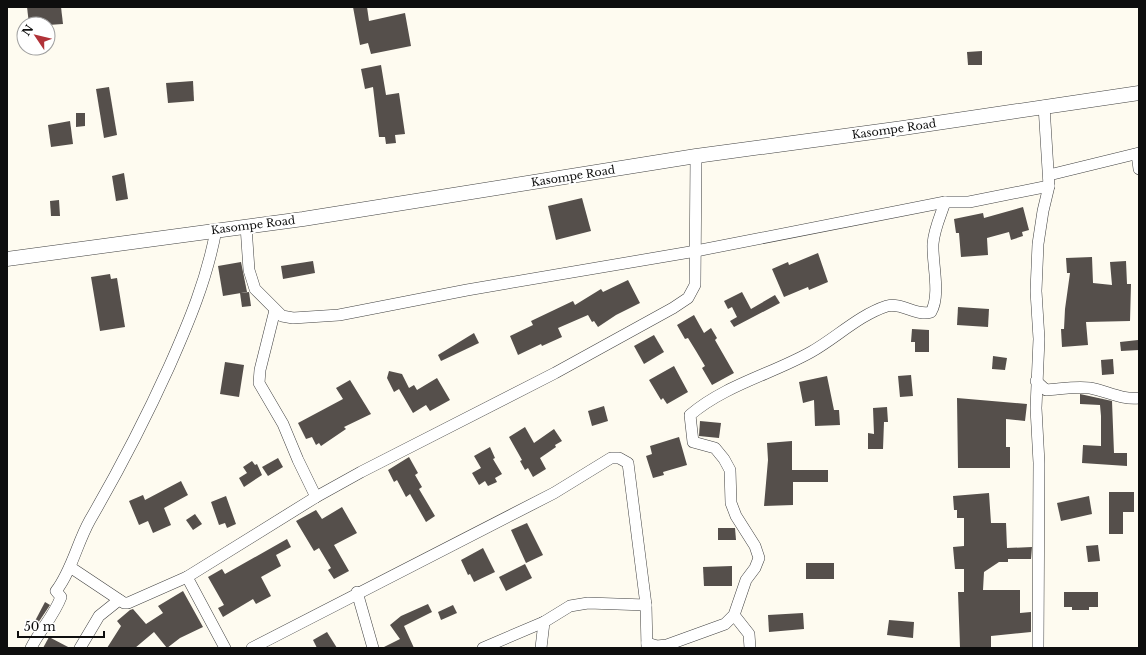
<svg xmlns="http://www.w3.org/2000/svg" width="1146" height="655" font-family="'Libre Baskerville',serif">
	<rect width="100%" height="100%" fill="#fefbf0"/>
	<g fill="#554f4b">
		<polygon points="27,7 61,7 63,24 48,25 29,24"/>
		<polygon points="353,7 367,7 369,21 405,13 411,46 371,54 368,43 360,45"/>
		<polygon points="982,51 982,65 968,65 967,52"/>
		<polygon points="381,65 386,95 399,93 405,134 395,135 396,143 386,144 385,137 379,137 373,87 365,89 361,69"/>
		<polygon points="193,81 194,101 168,103 166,83"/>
		<polygon points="109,87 117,135 104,138 96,89"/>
		<polygon points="76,113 85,113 85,126 76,127"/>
		<polygon points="70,121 73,144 51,147 48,125"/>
		<polygon points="124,173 128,199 116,201 112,176"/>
		<polygon points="582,198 591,231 556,240 548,206"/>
		<polygon points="59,200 60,216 51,216 50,201"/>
		<polygon points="1023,207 1029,230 1022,232 1023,236 1011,240 1009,232 987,238 988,255 961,257 959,233 956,233 954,219 983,213 984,218"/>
		<polygon points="818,253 828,282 809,290 808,287 784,297 772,269 788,262 789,265"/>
		<polygon points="1092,257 1093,283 1112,285 1110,262 1126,261 1127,284 1131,284 1130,321 1086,322 1088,345 1062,347 1061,329 1064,329 1065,309 1070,273 1067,273 1066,258"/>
		<polygon points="313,261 315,273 283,279 281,266"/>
		<polygon points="241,262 247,292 223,296 218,266"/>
		<polygon points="110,274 111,279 117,278 125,327 100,331 91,277"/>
		<polygon points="628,280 640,303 616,315 598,327 594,321 592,322 588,315 558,328 562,337 542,346 541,344 518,355 510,336 533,325 531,321 573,301 575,305 601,289 603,292"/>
		<polygon points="249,292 251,306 242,307 240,293"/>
		<polygon points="742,292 751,309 775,295 780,303 734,327 730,321 737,317 732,307 728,309 724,301"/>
		<polygon points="958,307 989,309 988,327 957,325"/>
		<polygon points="694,315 704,333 711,328 717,338 715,340 734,373 712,385 702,368 705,366 696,351 688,338 685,339 677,325"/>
		<polygon points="912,329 929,330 929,352 915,352 915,342 911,342"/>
		<polygon points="474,333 479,343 441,361 438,355"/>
		<polygon points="654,335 664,352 644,364 634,346"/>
		<polygon points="1138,340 1139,350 1121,351 1120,342"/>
		<polygon points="993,356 1007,358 1005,370 992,369"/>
		<polygon points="1113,359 1114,374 1102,375 1101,360"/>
		<polygon points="225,362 244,365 239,397 220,394"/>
		<polygon points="674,366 688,392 667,404 663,398 661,400 649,380"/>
		<polygon points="389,371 402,374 409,388 414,385 417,390 437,378 450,400 430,411 426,405 413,413 399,389 394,392 387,378"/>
		<polygon points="911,375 913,396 900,397 898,376"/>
		<polygon points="827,376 834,410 839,410 840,425 815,426 814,400 803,403 799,382"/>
		<polygon points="350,380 371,414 344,427 346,429 321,446 319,443 316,445 312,437 306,439 298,423 343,399 336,388"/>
		<polygon points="1080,394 1112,401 1114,453 1127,453 1127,466 1082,463 1083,445 1101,446 1101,416 1100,405 1080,404"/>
		<polygon points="957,398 1027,404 1025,421 1006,419 1006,447 1010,447 1010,468 958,468"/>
		<polygon points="604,406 608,421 592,426 588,411"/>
		<polygon points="887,407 888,422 884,422 883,449 868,449 868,433 874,434 873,408"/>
		<polygon points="700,421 721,423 719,438 699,436"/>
		<polygon points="525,427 534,443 554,429 562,441 555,445 556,447 540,458 546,469 533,477 528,468 525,470 520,461 522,460 509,437"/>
		<polygon points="679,437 687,465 663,472 664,475 653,478 646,456 652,454 650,446"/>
		<polygon points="792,441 792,470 828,470 828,482 793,482 793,505 764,506 768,460 767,443"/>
		<polygon points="490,447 495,458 493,459 502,474 495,478 497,482 488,486 485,481 479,485 472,473 481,468 474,456"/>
		<polygon points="409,457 418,473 415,475 422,487 419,489 435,516 426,522 410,494 406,497 397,480 394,482 388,470"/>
		<polygon points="278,458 283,467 268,476 262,467"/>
		<polygon points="252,461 255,465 257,464 262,475 244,487 239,478 247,473 243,467"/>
		<polygon points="181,481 188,495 164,508 171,525 153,533 148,521 139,525 129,501 143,495 145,500"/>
		<polygon points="1109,492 1134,492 1134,512 1123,512 1123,534 1109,534"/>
		<polygon points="989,493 991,523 1006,523 1007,548 1032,547 1031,559 1008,559 1008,562 999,562 984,572 983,590 1020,590 1020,613 1031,612 1031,632 991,636 991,648 960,648 958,592 964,592 964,569 955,569 953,547 964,546 964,518 957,518 957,510 954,510 953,496"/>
		<polygon points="226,496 236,524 227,528 225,523 219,525 211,502"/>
		<polygon points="1089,496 1092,514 1061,521 1057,503"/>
		<polygon points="342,507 357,533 334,545 349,571 334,579 328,570 331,568 319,548 314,551 296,521 316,510 322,519"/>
		<polygon points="195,514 202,524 193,530 186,520"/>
		<polygon points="527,523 543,555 526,563 511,530"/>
		<polygon points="718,528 735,528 736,540 718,540"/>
		<polygon points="287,539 291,547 276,555 281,566 261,577 271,596 256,604 253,599 223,617 218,608 224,605 208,577 222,569 225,574"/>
		<polygon points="1098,545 1100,561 1088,562 1086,546"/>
		<polygon points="483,548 495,572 474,582 470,574 468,575 461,560"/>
		<rect x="806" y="563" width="28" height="16"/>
		<polygon points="525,564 532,578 506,591 499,577"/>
		<polygon points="732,566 732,586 704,586 703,567"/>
		<polygon points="183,591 203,627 180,638 167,648 154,632 135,648 107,648 121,626 117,621 130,610 133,609 146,624 163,613 158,606"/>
		<polygon points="1064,592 1098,592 1098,607 1089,607 1089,610 1072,610 1072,607 1064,607"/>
		<polygon points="45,602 50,605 38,623 35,621"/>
		<polygon points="428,604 432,612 404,626 414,648 382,648 400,639 390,625 401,616"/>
		<polygon points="453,605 457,613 441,620 438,612"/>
		<polygon points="803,613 804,629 769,632 768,615"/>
		<polygon points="889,620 914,622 913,638 887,635"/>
		<polygon points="327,632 337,648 317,648 313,640"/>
		<polygon points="49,637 70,648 43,648"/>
	</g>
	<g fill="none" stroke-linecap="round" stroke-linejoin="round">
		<g stroke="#414141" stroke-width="12">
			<g id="minor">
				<polyline points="1137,154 1139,169"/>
				<polyline points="1049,175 1139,153"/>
				<polyline points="246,226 249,270 255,289 282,316 293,318 339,315 467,290 696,251 945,202 969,202 1049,186"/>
				<polyline points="275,310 260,370 259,383 283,424 298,460 316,497"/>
				<path d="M1036 381 1046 390C1061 389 1076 386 1090 388 1107 391 1121 400 1139 398"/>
				<polyline points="70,567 124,603 128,603 187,577"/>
				<polyline points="357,592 373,648"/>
				<polyline points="734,615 749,634 750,648"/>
				<path d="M647 643 657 646 667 645 725 624 734 615 746 580 755 568 759 558 755 546 736 516 731 503 730 470 724 459 715 448 693 442 690 415C725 385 772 374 811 352 836 338 859 315 887 306 902 302 917 317 931 312 941 295 932 263 933 244 934 229 941 215 945 202"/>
				<path d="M31 648C40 630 54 616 61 597L56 591C72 570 77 543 90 520 119 470 145 420 169 367 189 322 207 279 216 230"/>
				<polyline points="80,648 99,616 119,600"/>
				<polyline points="225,648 187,577 316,497 361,472 555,373 673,308 688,298 695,285 696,156"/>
				<polyline points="252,648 554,493 611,458 619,458 628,463 646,605 647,648"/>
				<polyline points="483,648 544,622 570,606 588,603 646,605"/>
				<polyline points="541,648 544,622"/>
				<polyline points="1038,648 1039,463 1036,408 1039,339 1036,291 1038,244 1043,211 1049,186 1044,106"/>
			</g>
		</g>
		<g stroke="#414141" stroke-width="15">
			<polyline id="tertiary" points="7,259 303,219 696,156 903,128 1139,93"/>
		</g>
		<use href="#minor" stroke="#fff" stroke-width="11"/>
		<use href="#tertiary" stroke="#fff" stroke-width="14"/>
	</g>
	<g text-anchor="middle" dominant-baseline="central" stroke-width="4" stroke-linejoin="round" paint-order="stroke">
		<g font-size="11" fill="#0e0e0e" stroke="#fff">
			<text transform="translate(894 129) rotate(-8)">Kasompe Road</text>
			<text transform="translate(573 176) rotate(-9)">Kasompe Road</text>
			<text transform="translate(253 225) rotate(-7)">Kasompe Road</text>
		</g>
	</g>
	<rect width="1146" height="655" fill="none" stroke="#0e0e0e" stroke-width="16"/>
	<g transform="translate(36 36) rotate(305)"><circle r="19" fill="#ffffff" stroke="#9f9f9f"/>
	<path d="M0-3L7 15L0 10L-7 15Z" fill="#b13238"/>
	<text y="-6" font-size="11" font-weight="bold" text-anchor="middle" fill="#0e0e0e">N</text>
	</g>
	<path d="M18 631v6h86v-6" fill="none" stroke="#0e0e0e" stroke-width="2"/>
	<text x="24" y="631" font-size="12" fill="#0e0e0e" stroke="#ffffff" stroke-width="3" paint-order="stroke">50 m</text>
</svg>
